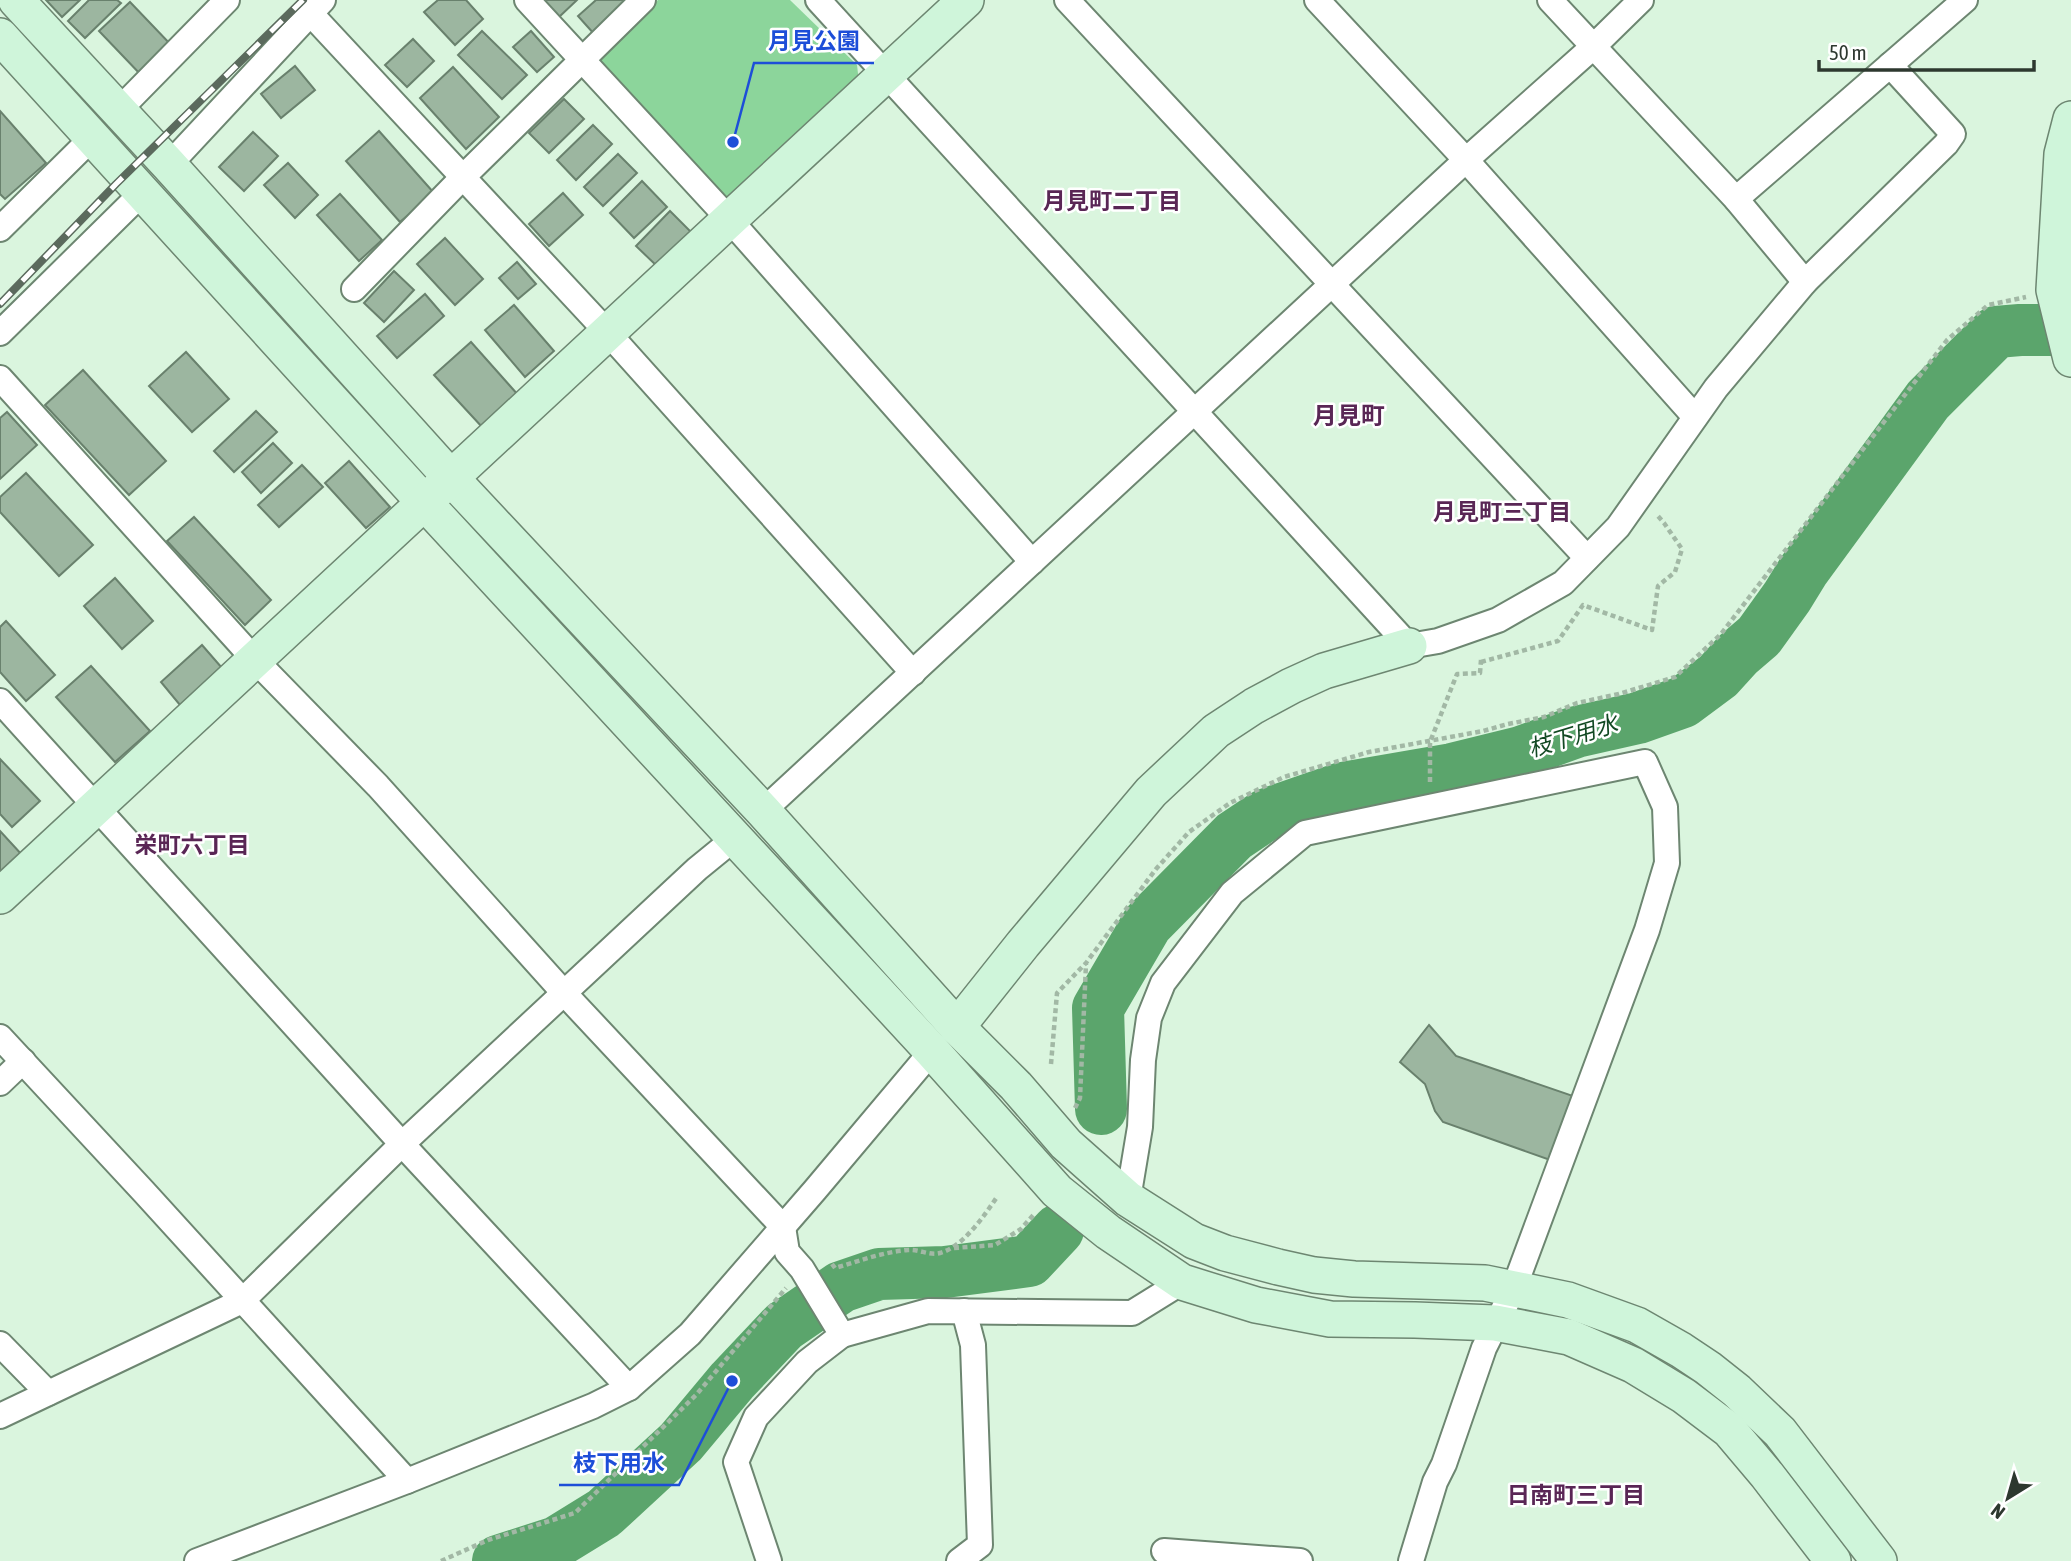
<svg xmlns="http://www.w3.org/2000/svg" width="2071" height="1561" font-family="'Asap Condensed','Noto Sans JP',sans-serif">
	<rect width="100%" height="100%" fill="#daf5de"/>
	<polygon fill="#8cd59b" points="658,0 790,0 857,65 859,82 730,202 593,62"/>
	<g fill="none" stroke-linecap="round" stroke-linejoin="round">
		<g stroke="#5ba56c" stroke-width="52">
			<polyline points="1101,1109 1098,1008 1147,924 1234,836 1267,814 1342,788 1452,769 1521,752 1576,732 1638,718 1683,702 1718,676 1738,654 1759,636 1787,597 1803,571 1928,400 1996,332 2020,330 2071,330"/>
			<polyline points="498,1561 557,1542 604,1513 681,1442 732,1381 784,1326 841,1287 879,1274 945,1272 1029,1261 1058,1230"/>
		</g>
	</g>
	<g fill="#9cb6a0" stroke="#69816d" stroke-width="2">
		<polygon points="46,0 80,0 62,17"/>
		<polygon points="89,0 117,0 121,3 85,38 68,21"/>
		<polygon points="438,0 466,0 483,19 455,45 424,12"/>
		<polygon points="543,0 577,0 559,17"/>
		<polygon points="596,0 633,0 595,35 578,16"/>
		<polygon points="130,2 174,48 143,77 99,31"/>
		<polygon points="482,31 527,75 502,99 458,55"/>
		<polygon points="531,31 554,57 537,72 513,47"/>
		<polygon points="413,39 434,61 407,87 385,65"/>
		<polygon points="295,66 315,90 281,118 261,94"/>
		<polygon points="453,67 499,117 466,149 420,98"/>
		<polygon points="564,99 584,119 549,153 529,133"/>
		<polygon points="0,111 46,163 5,199 0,194"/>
		<polygon points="593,125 612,144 576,180 557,160"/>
		<polygon points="379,131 434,193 400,222 346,161"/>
		<polygon points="253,132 278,156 244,191 219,167"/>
		<polygon points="618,154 637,173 603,206 584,187"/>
		<polygon points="288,163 318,195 295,218 264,185"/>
		<polygon points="642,181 667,207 634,238 610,213"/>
		<polygon points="563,193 583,215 549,246 529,224"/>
		<polygon points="340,194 382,240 359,261 317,215"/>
		<polygon points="670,211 692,233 659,268 636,246"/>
		<polygon points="445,238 483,279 455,305 417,264"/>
		<polygon points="517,262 536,284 518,299 499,278"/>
		<polygon points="394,271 414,290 384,322 364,303"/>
		<polygon points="425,294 444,316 397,358 377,336"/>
		<polygon points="514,305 554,351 525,377 485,330"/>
		<polygon points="471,342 519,396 483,428 434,375"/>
		<polygon points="186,352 229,399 192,432 149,386"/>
		<polygon points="83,370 166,461 129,495 45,405"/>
		<polygon points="256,411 277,432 234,472 214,451"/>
		<polygon points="7,412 37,445 0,479 0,418"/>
		<polygon points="273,443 292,463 261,493 242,472"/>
		<polygon points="349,461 390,507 366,528 325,483"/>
		<polygon points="302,465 323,487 279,527 258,505"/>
		<polygon points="26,473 93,545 59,576 0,512 0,497"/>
		<polygon points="194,517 271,600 245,625 167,541"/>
		<polygon points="115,578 153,621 122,649 84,606"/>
		<polygon points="6,621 55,675 26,701 0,672 0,627"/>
		<polygon points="202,645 222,668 180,705 161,682"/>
		<polygon points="91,666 150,731 115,762 56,697"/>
		<polygon points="0,759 40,801 12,827 0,814"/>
		<polygon points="0,831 23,856 0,877"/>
		<polygon points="1429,1025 1456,1056 1576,1097 1553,1161 1443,1122 1435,1111 1425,1084 1400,1062"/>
	</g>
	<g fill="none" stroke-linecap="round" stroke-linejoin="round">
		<g stroke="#6d8671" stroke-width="28">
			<g id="street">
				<polyline points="527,0 729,219 1032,562"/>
				<polyline points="818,0 1409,646 1438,641 1498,620 1563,583 1618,527 1716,388 1805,282 1946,144 1953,134 1890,65"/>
				<polyline points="1067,0 1587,558"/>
				<polyline points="1317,0 1466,160 1695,417"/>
				<polyline points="1550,0 1736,199 1805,282"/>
				<polyline points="310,13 608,333 913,673"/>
				<polyline points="118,111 227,0"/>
				<polyline points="169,165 323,0"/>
				<polyline points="1736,199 1965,0"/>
				<polyline points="0,229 93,137"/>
				<polyline points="354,289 463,177 643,0"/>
				<polyline points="0,333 142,193"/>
				<polyline points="0,378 254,659 378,786 565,994 783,1227 787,1252 802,1269 842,1335 807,1362 756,1417 736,1462 769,1561"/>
				<polyline points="0,701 402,1144 629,1388"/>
				<polyline points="763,811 1466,160 1593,47 1641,0"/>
				<polyline points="0,1037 144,1192 407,1481"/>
				<polyline points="0,1083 23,1061"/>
				<polyline points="1128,1199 1140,1127 1143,1060 1149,1018 1163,983 1232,893 1305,833 1645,762 1665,807 1667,863 1647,930 1514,1288 1484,1348 1444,1464 1435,1482 1411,1561"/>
				<polyline points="842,1335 928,1311 1132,1313 1182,1282"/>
				<polyline points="0,1344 48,1393"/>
				<polyline points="0,1416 242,1301 402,1144 697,869 735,838"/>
				<polyline points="1164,1551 1300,1561"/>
				<polyline points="197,1561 407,1481 593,1406 629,1388 690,1334 815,1190 932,1051"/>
				<polyline points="959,1561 980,1545 973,1345 964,1311"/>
			</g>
		</g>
		<g stroke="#6d8671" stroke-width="38">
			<g id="secondary">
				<polyline points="16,0 169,165 451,478 763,811 957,1027 1016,1086 1066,1144 1128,1199 1194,1241 1225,1253 1278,1267 1314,1275 1354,1279 1485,1283 1568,1300 1637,1325 1681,1350 1708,1368 1737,1391 1780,1432 1879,1561"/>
				<polyline points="0,36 424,502 932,1051 1057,1191 1108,1232 1182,1282 1256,1305 1330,1319 1415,1320 1495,1323 1569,1337 1633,1365 1684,1396 1729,1430 1767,1475 1833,1561"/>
				<polyline points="2071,119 2062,154 2054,290 2071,359"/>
				<polyline points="0,896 966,0"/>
				<polyline points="957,1027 1023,944 1151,792 1216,731 1254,706 1291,686 1324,671 1409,646"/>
			</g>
		</g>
		<g stroke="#a2b8a5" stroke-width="4.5" stroke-dasharray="5 3.5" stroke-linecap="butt">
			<polyline points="1481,662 1558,641 1583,605 1652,630 1658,586 1675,572 1682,549 1664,523 1657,515"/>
			<polyline points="1430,782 1430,742 1457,674 1480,673 1481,660"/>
			<polyline points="1051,1064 1057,993 1086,963 1156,869 1189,832 1230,803 1284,777 1369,752 1483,731 1508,724 1544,717 1577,703 1619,694 1675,677 1721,634 1947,340 1988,305 2026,297"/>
			<polyline points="1075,1108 1080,1098 1086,964"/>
			<polyline points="954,1248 995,1245 1021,1229 1035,1213"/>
			<path d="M832 1264 835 1268C859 1261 883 1252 908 1250 919 1249 930 1256 940 1253 963 1247 984 1216 997 1197"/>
			<polyline points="441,1561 488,1540 575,1513 696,1395 786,1288"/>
		</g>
		<use href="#street" stroke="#fff" stroke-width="24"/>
		<use href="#secondary" stroke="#cff5da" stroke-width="35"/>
		<g stroke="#5b6a5d" stroke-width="8">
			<polyline id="rail" points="0,304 116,184 303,0"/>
		</g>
		<use href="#rail" stroke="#fff" stroke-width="5" stroke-dasharray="16" stroke-linecap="butt"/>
	</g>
	<g text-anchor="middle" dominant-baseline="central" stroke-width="5" stroke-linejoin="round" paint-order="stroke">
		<g font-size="23" font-weight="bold" fill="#592655" stroke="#fff">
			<text x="1112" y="201">月見町二丁目</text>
			<text x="1502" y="512">月見町三丁目</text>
			<text x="192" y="845">栄町六丁目</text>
			<text x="1576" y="1495">日南町三丁目</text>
		</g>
		<g font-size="23" font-style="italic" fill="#124923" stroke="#fff">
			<text transform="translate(1573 736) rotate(-17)">枝下用水</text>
		</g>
		<g font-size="24" font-weight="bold" fill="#592655" stroke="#fff">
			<text x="1349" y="415">月見町</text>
		</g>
	</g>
	<path fill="none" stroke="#1d4ed8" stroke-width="2.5" d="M733 142L754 63H874M732 1381L679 1485H559"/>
	<g fill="#1d4ed8" stroke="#fff" stroke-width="2.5">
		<circle cx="733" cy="142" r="7"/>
		<circle cx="732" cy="1381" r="7"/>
	</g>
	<g font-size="23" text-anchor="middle" font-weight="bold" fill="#1d4ed8" stroke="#fff" stroke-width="5" stroke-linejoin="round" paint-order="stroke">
		<text x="814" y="49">月見公園</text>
		<text x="619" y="1471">枝下用水</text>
	</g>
	<g transform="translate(2008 1498) rotate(217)" stroke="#ffffff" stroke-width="5" paint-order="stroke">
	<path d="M0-5L12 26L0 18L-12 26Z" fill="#2d382f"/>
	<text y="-10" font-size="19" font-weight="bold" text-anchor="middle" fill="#2d382f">N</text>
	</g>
	<path d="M1819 60v10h215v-10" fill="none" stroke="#2d382f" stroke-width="3.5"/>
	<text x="1829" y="60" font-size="21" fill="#2d382f" stroke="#ffffff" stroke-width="5" paint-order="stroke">50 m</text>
</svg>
